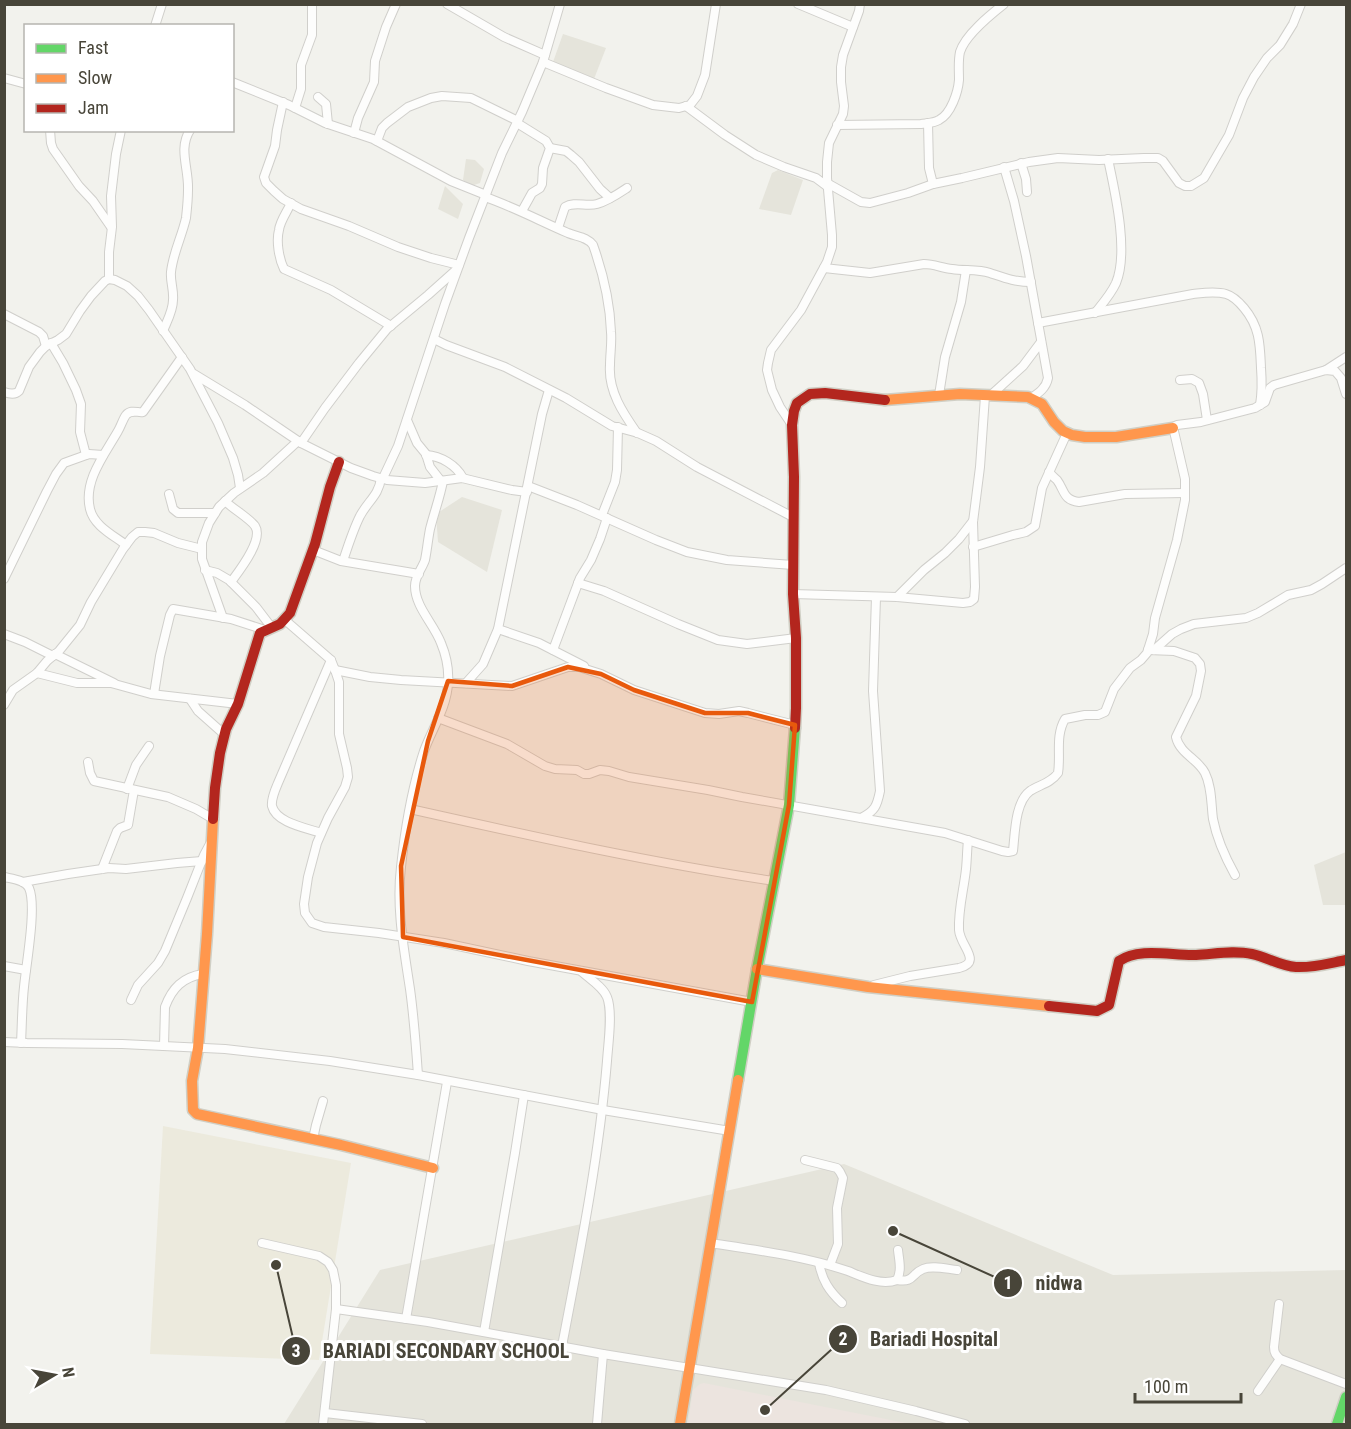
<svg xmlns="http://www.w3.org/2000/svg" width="1351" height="1429" font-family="'Roboto Condensed',sans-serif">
	<rect width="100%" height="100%" fill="#f2f2ed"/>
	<g fill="#e5e4db">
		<polygon points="563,34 606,48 594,79 553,62"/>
		<polygon points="466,159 475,160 484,169 480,183 471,186 463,180"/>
		<polygon points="778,170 803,180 791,215 759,209 772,173"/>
		<polygon points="445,186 463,204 458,219 438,209"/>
		<polygon points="462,497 502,510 487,572 438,542 436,514"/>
		<polygon points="1346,852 1346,905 1323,905 1314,865"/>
		<polygon points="844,1164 1113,1275 1346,1270 1346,1424 284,1424 380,1270"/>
	</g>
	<polygon fill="#eceadd" points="163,1126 351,1163 319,1360 150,1354"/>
	<polygon fill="#ece4df" points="704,1383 709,1384 911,1424 688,1424 693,1390 700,1384"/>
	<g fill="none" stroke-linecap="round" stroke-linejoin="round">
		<g stroke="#d0cfcb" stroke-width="10">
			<g id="street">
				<polyline points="447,4 504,37 545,55"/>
				<polyline points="798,4 853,27"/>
				<polyline points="155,26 162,4"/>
				<polyline points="543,62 606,88 653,105 679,108 690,105 697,96 705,75 716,4"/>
				<polyline points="4,78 26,84"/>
				<polyline points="232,82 289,105 325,123 373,139 451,181 486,195"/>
				<polyline points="318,97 326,104 328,124"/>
				<polyline points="283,102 277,130 275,146 264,177 266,183 274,191 283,199 301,209 349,226 398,247 431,258 459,265"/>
				<polyline points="686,106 725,135 756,155 784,167 816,178 828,187"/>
				<polyline points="295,108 301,89 301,65 312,35 312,4"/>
				<polyline points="517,123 546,141 550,148 543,168 542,184 540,188 532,193 522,211"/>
				<polyline points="928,123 929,168 933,184"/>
				<path d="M837 125 921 124C928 123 934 123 939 120 951 114 958 92 959 80 959 70 958 61 960 52 965 35 990 15 1004 4"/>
				<polyline points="50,130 51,143 53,149 79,186 93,201 111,227"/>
				<polyline points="354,133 358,118 374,82 375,61 386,27 396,4"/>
				<polyline points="377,141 382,128 387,123 408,107 431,98 442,96 471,98 518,121"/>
				<polyline points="550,148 566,151 571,155 579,162 600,189 610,198"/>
				<polyline points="1021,163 1026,179 1027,192"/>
				<path d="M1004 167 1014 201 1026 256 1048 378C1046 388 1039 393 1031 398"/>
				<polyline points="827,183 861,202 870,203 908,193 933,184 962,178 1029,162 1058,158 1099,160 1144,158 1158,158 1163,161 1179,183 1185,186 1191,186 1204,178 1229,135 1243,98 1254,77 1267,58 1280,45 1293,24 1301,4"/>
				<path d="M485 197C514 207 540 221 568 233 578 237 587 237 593 245 603 273 610 302 611 332 612 343 610 354 610 365 608 391 623 413 637 433"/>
				<path d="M291 203C287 212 280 221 279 230 276 241 279 259 284 269L331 290 391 326"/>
				<path d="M558 228 565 207C575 201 586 207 597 204 608 201 618 194 627 188"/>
				<path d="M824 268 870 273 924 264C934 264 942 268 952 269 964 271 978 269 990 273 1005 278 1015 282 1031 282"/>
				<polyline points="109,279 109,252 112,227 111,196 116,154 121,130"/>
				<path d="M1095 313C1103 303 1111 294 1116 283 1129 252 1115 192 1108 159"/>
				<polyline points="4,314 39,332 43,336 46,346"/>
				<path d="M1038 323 1193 294C1203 293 1215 291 1226 294 1233 296 1239 302 1244 308 1260 327 1260 345 1261 368 1262 381 1262 393 1260 405"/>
				<path d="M163 331C167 321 173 311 173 300 174 290 170 281 171 272 173 253 182 236 186 218 187 209 188 199 188 190 189 168 178 149 190 130"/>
				<polyline points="434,339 446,345 505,367 566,398 612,426 638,433 656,441 697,467 793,517"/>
				<polyline points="51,343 63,363 76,390 81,404 80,432 86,455"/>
				<polyline points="1326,370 1346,357"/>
				<polyline points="194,374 245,405 301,443 351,468 373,476 387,480 425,483 462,478 512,490 527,492"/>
				<polyline points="1180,380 1192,379 1199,383 1203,394 1207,420"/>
				<path d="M4 392C10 394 15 395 19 391L29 367 40 352 46 346 58 340 66 334 80 311 91 296 105 281 109 279 115 280 127 286 138 296 149 310 190 369 218 423 233 458 238 475 240 488"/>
				<polyline points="939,395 945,357 961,302 966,270"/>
				<polyline points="990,396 1023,366 1041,342"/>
				<polyline points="407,420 417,443 426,454 430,467 441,481"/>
				<polyline points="792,425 780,407 772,390 767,370 768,363 771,350 801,310 827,262 832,247 832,235 827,178 827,162 829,143 843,114 844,106 841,82 841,67 843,55 859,11 860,4"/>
				<polyline points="301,443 325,408 359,363 387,329 428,295 456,270"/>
				<path d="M426 455C441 456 456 465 463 478"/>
				<path d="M1049 472C1051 475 1054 477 1057 480 1065 491 1063 500 1079 502L1125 494 1185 493"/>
				<polyline points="383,478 398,446 445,304 469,238 502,153 522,112 543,62 560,4"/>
				<polyline points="528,486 577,505 656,540 687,552 727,560 793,565"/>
				<polyline points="169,494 173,509 178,513 215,513"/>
				<path d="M225 501C233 509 249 518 255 526 264 540 239 571 231 582"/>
				<polyline points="602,515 615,482 617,470 618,427"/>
				<path d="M126 545C113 535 94 526 90 509 83 481 105 454 118 431 121 426 123 419 126 415 131 409 138 413 143 412L182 357"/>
				<polyline points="973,547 1013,535 1026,532 1035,526 1042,488 1067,433"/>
				<polyline points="313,550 341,561 419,574"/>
				<path d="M343 561C348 546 353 530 360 516 368 501 379 495 381 478"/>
				<polyline points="205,570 217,573 229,580 256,607 272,628"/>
				<polyline points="4,579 47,491 56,474 64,463 89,454 103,455"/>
				<polyline points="578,583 604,591 678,624 718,640 747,644 796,638"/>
				<polyline points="793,594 897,597 963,603 970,602 974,599 975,587 973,522 980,467 985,396"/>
				<polyline points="897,597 924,570 945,553 959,539 973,521"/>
				<polyline points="223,618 202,559 202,542 209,523 219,507 234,493 263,473 298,441"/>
				<polyline points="285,620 331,660 335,670 339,682 339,734 347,768 348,777 345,787 328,818 317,843 308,877 304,904 305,913 312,923 324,927 379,933 444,943 528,961 752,1002"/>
				<polyline points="498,629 539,643 584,666"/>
				<polyline points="4,634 25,642 53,656"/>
				<polyline points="553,650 580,578 591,560 600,539 607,518"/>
				<path d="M1148 650 1174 651 1195 658 1200 664 1201 671 1196 696 1176 737C1180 754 1198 759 1205 773 1212 787 1211 804 1213 819 1217 840 1225 857 1235 875"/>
				<polyline points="1154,650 1172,634 1181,629 1194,624 1246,618 1258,613 1288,595 1311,590 1322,584 1346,568"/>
				<polyline points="55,654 114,683"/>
				<polyline points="335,670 370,677 401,680 512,686 568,667 579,667 601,674 634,690 705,713 719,714 739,711 748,713 795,725"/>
				<polyline points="37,673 77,683 111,683 151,694 238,704"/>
				<polyline points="466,683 483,664 498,629 542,414 549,390"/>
				<polyline points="154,694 160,656 170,615 173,609 231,619 265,630"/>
				<polyline points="190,699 198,711 225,735"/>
				<polyline points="4,705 13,690 37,673 47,661 59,651 80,625 91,602 123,549 132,537 138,532 145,532 154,533 178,543 202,549"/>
				<path d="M438 718 507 744 545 766 555 769 577 770 584 774H589L600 770 609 771 629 777 708 790 742 797 945 833 1002 851 1008 852 1013 851C1015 833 1015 802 1030 791 1039 785 1051 783 1058 773 1061 755 1055 736 1065 719L1085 715H1098L1105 712 1114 689 1130 668 1141 660 1147 653 1153 634 1155 618 1177 540 1185 500V479L1173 427 1177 425 1201 422 1255 408 1265 402 1270 388 1274 385 1326 370 1335 371 1341 378 1346 394"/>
				<polyline points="88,762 90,773 94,781 168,797 196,809 213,819"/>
				<polyline points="127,789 136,765 149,746"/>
				<path d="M410 809C531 836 652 863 774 881"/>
				<path d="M861 818C875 811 877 806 880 791L873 691 876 597"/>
				<path d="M321 833C307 828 276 823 272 806 271 799 275 790 278 783L331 660"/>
				<polyline points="102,869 117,831 120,828 128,825 134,790"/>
				<path d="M4 877C13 879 25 880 29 888 37 906 26 965 24 987 22 1005 22 1024 21 1043"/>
				<polyline points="23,882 68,874 109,868 126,869 177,863 202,861"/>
				<polyline points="4,966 26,970"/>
				<path d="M874 985 910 976 959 968C983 962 960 946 959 930 958 909 964 889 966 869 967 859 967 850 968 840"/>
				<polyline points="131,1000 138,985 158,963 165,951 187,898 204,855 211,842"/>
				<polyline points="4,1042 27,1043 122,1044 225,1049 330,1061 418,1075 603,1110 730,1131"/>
				<path d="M164 1046 165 1007C172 988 183 977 203 974"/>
				<path d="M418 1075C416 1046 414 1018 410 989 404 949 396 908 401 867 405 829 412 788 424 751 432 729 447 707 448 683 449 670 446 655 441 643 434 624 415 607 415 586 415 576 422 569 425 560 427 550 428 539 430 529 434 513 440 497 443 481"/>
				<polyline points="313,1139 316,1125 323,1101"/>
				<polyline points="805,1160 837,1168 840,1172 843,1178 837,1208 838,1244 830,1265"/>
				<polyline points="262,1243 319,1256 328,1262 333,1270 336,1285 336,1309 323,1424"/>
				<path d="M710 1243C756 1250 803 1256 848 1271 863 1277 881 1286 897 1280 902 1270 899 1260 898 1250"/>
				<path d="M819 1263C822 1280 829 1291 842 1303"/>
				<path d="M897 1280C914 1283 911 1274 923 1269 932 1265 947 1269 957 1270"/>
				<path d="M1279 1304 1274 1347C1274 1353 1276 1355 1280 1359L1346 1384"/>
				<polyline points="336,1309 428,1322 603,1354 826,1390 916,1411 965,1424"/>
				<polyline points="406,1319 447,1082"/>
				<polyline points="484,1332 515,1153 524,1095"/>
				<path d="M562 1346C580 1252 599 1157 607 1061 608 1045 613 1012 607 997 603 987 590 979 582 972"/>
				<polyline points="1258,1391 1280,1359"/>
				<polyline points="325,1413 422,1424"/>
				<polyline points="597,1424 603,1354"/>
			</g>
		</g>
		<g stroke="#d0cfc5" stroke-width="13">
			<g id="fast">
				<polyline points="738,1080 757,969 789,805 795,728"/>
				<polyline points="1337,1424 1346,1397"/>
			</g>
		</g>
		<g stroke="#d0cfc5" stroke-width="13">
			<g id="slow">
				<polyline points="885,400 960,394 1028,397 1042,404 1054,422 1063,431 1072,435 1085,437 1116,437 1173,428"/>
				<polyline points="213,819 207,934 198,1048 192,1081 193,1110 197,1114 341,1145 433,1168"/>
				<polyline points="757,969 868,987 1049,1006"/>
				<polyline points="680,1424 738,1080"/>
			</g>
		</g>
		<g stroke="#d0cfc5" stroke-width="13">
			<g id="jam">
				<polyline points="795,728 796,708 796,638 793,594 794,477 792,425 794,411 797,403 810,394 825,393 885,400"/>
				<polyline points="213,819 215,788 220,753 226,729 238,704 260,633 280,624 290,613 315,544 330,487 339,462"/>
				<path d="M1049 1006 1097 1011 1109 1005 1119 961C1140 947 1172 956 1196 955 1215 954 1233 950 1252 954 1267 957 1280 966 1296 967 1313 968 1330 963 1346 960"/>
			</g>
		</g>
		<use href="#street" stroke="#fdfdfc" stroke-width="8"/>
		<use href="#fast" stroke="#63d668" stroke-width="10"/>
		<use href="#slow" stroke="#ff974d" stroke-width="10"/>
		<use href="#jam" stroke="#b3261e" stroke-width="10"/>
	</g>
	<path fill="#e8590c" fill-opacity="0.2" stroke="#e8590c" stroke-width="4.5" stroke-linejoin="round" d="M568 667 601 674 634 690 705 713H748L795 725 789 805 752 1002 403 937 401 866 428 741 448 681 512 686Z"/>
	<path fill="none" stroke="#484539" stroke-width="2" d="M893 1231L1008 1283M765 1410L843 1339M276 1265L296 1351"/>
	<g fill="#484539" stroke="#fff" stroke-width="2">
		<circle cx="893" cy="1231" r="6"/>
		<circle cx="765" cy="1410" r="6"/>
		<circle cx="276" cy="1265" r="6"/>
		<circle cx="1008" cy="1283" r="15"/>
		<circle cx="843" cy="1339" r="15"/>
		<circle cx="296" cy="1351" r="15"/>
	</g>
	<g font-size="18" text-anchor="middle" font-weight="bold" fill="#fff">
		<text x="1008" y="1289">1</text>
		<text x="843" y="1345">2</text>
		<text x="296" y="1357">3</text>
	</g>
	<g font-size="20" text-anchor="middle" font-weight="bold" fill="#484539" stroke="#fff" stroke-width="6" stroke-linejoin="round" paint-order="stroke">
		<text x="1059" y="1290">nidwa</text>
		<text x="934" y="1346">Bariadi Hospital</text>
		<text x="446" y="1358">BARIADI SECONDARY SCHOOL</text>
	</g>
	<rect width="1351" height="1429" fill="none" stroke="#484539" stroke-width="12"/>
	<rect x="24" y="24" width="210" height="108" fill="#ffffff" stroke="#b6b5b0" stroke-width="1.5"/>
	<rect x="36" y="44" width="30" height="9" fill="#63d668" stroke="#b6b5b0" stroke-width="1.5"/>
	<text x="78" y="54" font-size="18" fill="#484539">Fast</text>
	<rect x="36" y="74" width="30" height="9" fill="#ff974d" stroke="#b6b5b0" stroke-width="1.5"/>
	<text x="78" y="84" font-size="18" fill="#484539">Slow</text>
	<rect x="36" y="104" width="30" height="9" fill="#b3261e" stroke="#b6b5b0" stroke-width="1.5"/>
	<text x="78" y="114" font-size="18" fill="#484539">Jam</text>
	<g transform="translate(54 1375) rotate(80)" stroke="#ffffff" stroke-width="4.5" paint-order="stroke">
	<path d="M0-4.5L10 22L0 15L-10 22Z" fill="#484539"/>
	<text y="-9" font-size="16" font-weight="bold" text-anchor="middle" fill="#484539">N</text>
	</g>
	<path d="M1135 1393v9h106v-9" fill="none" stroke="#484539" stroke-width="3"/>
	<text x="1144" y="1393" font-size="18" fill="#484539" stroke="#ffffff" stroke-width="4.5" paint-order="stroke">100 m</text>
</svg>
